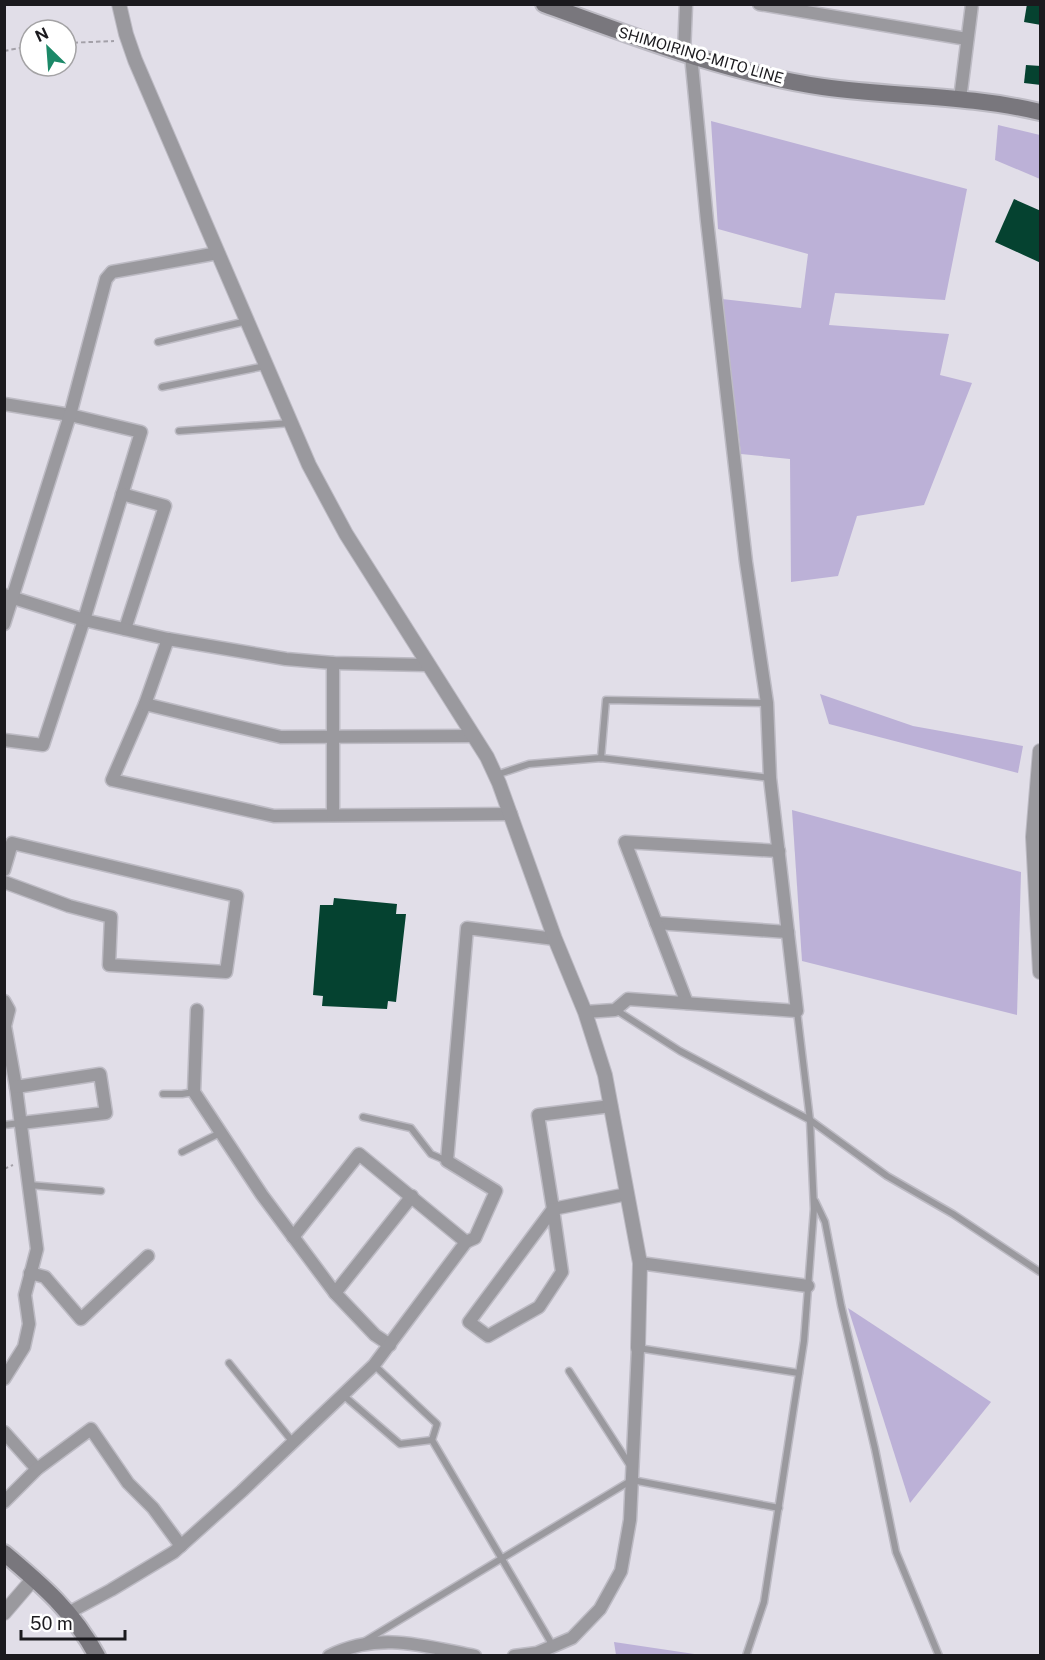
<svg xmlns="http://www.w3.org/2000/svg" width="1045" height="1660" font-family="'Public Sans',sans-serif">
	<rect width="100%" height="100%" fill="#e1dee8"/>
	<g fill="#bcb1d7">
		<polygon points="711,121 967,189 945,300 835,293 829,325 949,334 940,375 972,383 924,505 857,516 838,576 791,582 790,459 741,454 722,299 801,308 808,254 718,229"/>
		<polygon points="998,125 1040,135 1040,179 995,160"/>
		<polygon points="820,694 913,726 1023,746 1018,773 829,724"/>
		<polygon points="792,810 1021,872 1017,1015 802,961"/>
		<polygon points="848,1308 991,1402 910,1503"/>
		<polygon points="614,1642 701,1655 616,1655"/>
	</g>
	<g fill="#054230">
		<polygon points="1027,4 1041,4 1041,25 1024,22"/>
		<polygon points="1026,65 1041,66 1041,85 1024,83"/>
		<polygon points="1014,199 1041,211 1041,263 995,242"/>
		<polygon points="334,898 397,904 396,914 406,914 396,1002 388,1001 387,1009 322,1006 323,996 313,995 320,905 333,905"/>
	</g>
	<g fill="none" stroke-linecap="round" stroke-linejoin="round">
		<g stroke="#bdbbc4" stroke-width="9">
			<g id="service">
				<polyline points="158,342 247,321"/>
				<polyline points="162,387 265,366"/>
				<polyline points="179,431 291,423"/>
				<polyline points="601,758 606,700 767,703"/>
				<polyline points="496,775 529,764 601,758 770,778"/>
				<polyline points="616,1010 680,1051 810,1120 887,1176 953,1214 1040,1272"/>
				<polyline points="163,1094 182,1094 194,1092"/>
				<polyline points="363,1117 411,1128 431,1154 447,1161"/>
				<polyline points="4,1125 20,1123"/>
				<polyline points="182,1152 220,1133"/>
				<polyline points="29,1185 101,1191"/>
				<polyline points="815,1201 825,1222 841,1305 875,1449 896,1552 939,1656"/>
				<polyline points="638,1348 799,1373"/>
				<polyline points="229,1363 292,1441"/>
				<polyline points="374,1365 437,1424 432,1440"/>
				<polyline points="569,1371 631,1467"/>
				<polyline points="343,1395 400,1444 432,1440 553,1646"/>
				<polyline points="365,1641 632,1480 779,1508"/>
				<polyline points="746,1656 764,1602 804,1341 814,1209 810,1120 797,1011"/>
			</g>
		</g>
		<g stroke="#bdbbc4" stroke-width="15">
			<g id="minor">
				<polyline points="759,4 967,39"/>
				<polyline points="684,53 686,4"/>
				<polyline points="960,99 972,4"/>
				<polyline points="4,404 70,415 141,432 84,620 43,745 4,740"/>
				<polyline points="122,494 165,506 125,629"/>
				<polyline points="4,595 84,620 168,639 286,659 333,663 427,665"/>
				<polyline points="4,624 70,415 106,279 112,272 218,253"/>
				<polyline points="168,639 145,704 112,780 274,816 511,814"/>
				<polyline points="145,704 281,737 473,736"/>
				<polyline points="333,815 333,663"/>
				<polyline points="4,870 12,843 237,896 226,972 109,965 111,917 69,906 4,882"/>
				<polyline points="656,923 788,932"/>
				<polyline points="4,1001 9,1010 5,1026 16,1087 37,1249 25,1295 29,1324 24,1347 4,1379"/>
				<polyline points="687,1003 625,842 779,851"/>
				<polyline points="197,1010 194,1092 262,1195 335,1293 375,1335 390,1345"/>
				<polyline points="585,1012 615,1010 628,999 797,1011 770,778 767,703 746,562 707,221 691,55"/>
				<polyline points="16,1087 100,1074 106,1113 21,1123"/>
				<polyline points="611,1106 538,1115 553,1209 627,1194"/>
				<polygon points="553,1209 562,1272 539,1307 488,1336 469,1322"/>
				<polyline points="466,1242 475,1238 496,1191 447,1161 467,928 555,939"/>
				<polyline points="640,1263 808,1286"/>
				<polyline points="30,1273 45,1277 81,1319 148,1256"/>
				<polyline points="335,1293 412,1196"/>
				<polyline points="4,1432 37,1469"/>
				<polyline points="4,1502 37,1469 91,1429 128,1483 153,1508 181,1546"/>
				<polyline points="68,1613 111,1590 174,1552 242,1491 374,1365 466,1242 359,1154 293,1237"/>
				<path d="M329 1656C379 1631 424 1646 475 1656"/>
				<polyline points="514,1656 537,1653 572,1638 600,1609 621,1571 630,1520 638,1348"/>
			</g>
		</g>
		<g stroke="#bdbbc4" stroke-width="16">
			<g id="tertiary">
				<polyline points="119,4 126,34 135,60 309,465 346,534 487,757 499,783 555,939 585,1012 605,1075 640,1263 638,1348"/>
				<polyline points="1040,751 1033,837 1040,972"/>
				<polyline points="4,1613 34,1578"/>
			</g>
		</g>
		<g stroke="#bdbbc4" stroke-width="20">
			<g id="secondary">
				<path d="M544 4C635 37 727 73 823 87 896 97 969 95 1040 112"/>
				<path d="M4 1553C42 1585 73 1611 97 1656"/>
			</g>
		</g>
		<g stroke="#a3a0a8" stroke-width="2" stroke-dasharray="4.5 3" stroke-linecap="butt">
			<polyline points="66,43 114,41"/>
			<polyline points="4,51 30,46"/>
			<polyline points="4,1169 13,1165"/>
		</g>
		<use href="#service" stroke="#9a999e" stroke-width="6"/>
		<use href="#minor" stroke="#9a999e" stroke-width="12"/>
		<use href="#tertiary" stroke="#9a999e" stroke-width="14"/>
		<use href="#secondary" stroke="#79777d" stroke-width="16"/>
	</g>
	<g text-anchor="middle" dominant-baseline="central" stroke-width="6" stroke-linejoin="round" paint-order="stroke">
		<g font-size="15" fill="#1b1a1e" stroke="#fff">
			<text transform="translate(701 55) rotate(16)">SHIMOIRINO-MITO LINE</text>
		</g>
	</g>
	<rect width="1045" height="1660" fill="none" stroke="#1b1a1e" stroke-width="12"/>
	<g transform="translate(48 48) rotate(335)"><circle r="28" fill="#ffffff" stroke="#a4a3a5" stroke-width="1.5"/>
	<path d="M0-4.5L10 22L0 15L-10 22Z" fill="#1c8968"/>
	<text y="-9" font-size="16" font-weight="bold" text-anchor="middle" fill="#1b1a1e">N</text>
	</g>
	<path d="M21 1630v9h104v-9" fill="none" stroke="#1b1a1e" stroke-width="3"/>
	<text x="30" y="1630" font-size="18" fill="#1b1a1e" stroke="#ffffff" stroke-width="4.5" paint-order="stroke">50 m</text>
</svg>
